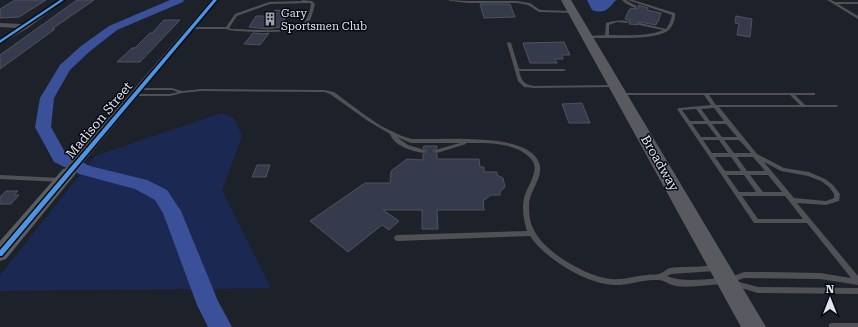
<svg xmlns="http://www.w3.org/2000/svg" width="858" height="327" font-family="'Roboto Serif',serif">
	<rect width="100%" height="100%" fill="#1d212a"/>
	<polygon fill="#1b2852" points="222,113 234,118 242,136 222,190 271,288 0,291 0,275 95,156"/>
	<path fill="#3a5098" d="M587 0H616C607 10 605 14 592 10Z"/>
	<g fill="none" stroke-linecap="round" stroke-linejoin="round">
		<polygon fill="#3a5098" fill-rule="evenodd" points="170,0 184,0 183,2 117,30 89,52 70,70 54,98 51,127 66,154 90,166 147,180 167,190 181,211 218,301 232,327 208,327 197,305 163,213 155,200 135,189 79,174 54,162 35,127 40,98 60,65 81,46 109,26"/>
	</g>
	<g fill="#353b4d" stroke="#50535c">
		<polygon points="15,0 46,0 19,17 0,18 0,9"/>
		<polygon points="77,0 94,0 52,29 55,29 0,69 0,55"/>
		<polygon points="480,4 510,4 515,17 484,18"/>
		<polygon points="638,5 648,8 647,10 661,13 658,22 657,22 656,25 640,22 638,22 638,25 629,24 630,21 625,19 629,10 630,10 631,8 634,9 638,8 639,7"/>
		<polygon points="275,10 286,11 283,15 287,15 280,27 268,29 249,27 256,16 266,16 267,14 273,14"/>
		<polygon points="736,16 752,19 750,37 737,35 739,24 735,23"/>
		<polygon points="164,20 180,20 140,62 117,62 132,48 135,48 150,33 152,33"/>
		<polygon points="253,33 264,34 269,33 260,45 244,44"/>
		<polygon points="564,42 570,55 562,55 563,59 555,59 557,63 530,63 523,43"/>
		<polygon points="582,103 590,123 569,123 562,104"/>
		<polygon points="424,146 437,146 437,148 433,151 437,154 437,159 479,159 480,167 484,167 484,172 497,172 497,175 503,178 505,187 500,192 500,195 491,195 483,201 484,210 437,210 438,229 422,229 422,210 383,210 399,221 389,230 382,225 348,252 310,221 365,183 390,183 391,171 407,159 423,160 423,154 427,151 423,148"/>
		<polygon points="257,165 270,165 266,177 252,177"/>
		<polygon points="6,191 18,191 14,195 19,195 11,204 0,204 0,197"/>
	</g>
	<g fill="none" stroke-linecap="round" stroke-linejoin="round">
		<g fill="#4f5154" fill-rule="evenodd">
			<path d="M302 0 312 1 315 4C313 12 310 25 302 29 293 33 235 33 226 29H192L190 28 192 27H226L235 14 269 2 302 1ZM310 3 311 4C310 12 307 22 300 26 291 33 245 29 232 29L229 28 237 16 270 4Z"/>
			<polygon points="448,0 468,1 517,1 530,3 540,10 573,11 575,12 573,13 539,12 528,5 517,3 468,3 450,1"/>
			<polygon points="622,0 626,0 638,7 635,8 625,3"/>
			<path d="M628 0H633L675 13C676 19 672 29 666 32 653 39 623 38 608 38 600 38 593 38 586 38L585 37 587 36 605 35 606 23C614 21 621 19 629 22L627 23 617 22 609 25V35C626 35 647 37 663 30L639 25V23H640L666 29C669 25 671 20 672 15Z"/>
			<polygon points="827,0 831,0 835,2 858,2 858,4 838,4 858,16 858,19"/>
			<path d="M508 42 511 43 519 69H564L566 70 564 71H519C522 81 523 84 534 86L616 85 618 86 616 87 534 88 524 87 518 81 507 43Z"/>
			<path d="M137 88H172L182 91 201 89 324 90 334 92 362 113 381 126 402 136 412 139C441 140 515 133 535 156 550 174 528 188 529 207 529 215 530 223 534 230 544 252 587 277 611 279 623 280 635 276 647 275 651 274 656 275 659 274 663 273 666 269 670 268 674 267 680 267 685 267 695 267 705 266 715 265L717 266 718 268 717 270 715 271 671 274 667 276C684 283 704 279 722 278L724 279 726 281 724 283 722 284C708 285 690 288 676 286 670 285 664 280 658 280 644 279 630 285 615 285 588 285 544 258 530 236L397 241 395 240 394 238 395 236 397 235 527 231C523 218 521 204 526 192 529 185 533 179 534 172 536 166 533 160 528 156 512 142 487 143 466 143V144L437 153 434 151 435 150 460 143H411L397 137 408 145 425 150 426 151 423 153C411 151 394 146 390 134L368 121 330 94 324 92 201 91 182 93 170 96H132V95L134 94H170L178 92 172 90H137Z"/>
			<path d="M619 93H815V95H795L805 105H838V106L836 107H719L757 154 784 168 809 172 825 179 833 185 840 194 839 201 826 205 797 203 858 276V285L820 279 744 278 736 281 758 287 858 288V294L758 293 731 285V283L728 282 726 280 728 278 744 272H770L820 273 851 278 807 223H754L677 109 679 108 711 105 704 95H619ZM709 95H790L800 105H716ZM714 108 724 121H710L701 109ZM696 109 705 121H690L682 110ZM692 124H707L717 137H701ZM712 124H726L737 137H722ZM703 140H719L728 153H712ZM724 140H739L751 153H734ZM715 157H731L741 171H725ZM737 157H753L765 171H747ZM764 162 781 171 808 176 821 181 829 187 834 194V198L826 201 794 198ZM727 175H744L756 192H739ZM750 175H768L782 192H763ZM742 196H785L803 219H758Z"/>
			<polygon points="0,175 61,178 64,180 61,182 0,179"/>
			<polygon points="832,323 858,323 858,327 829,327 829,324"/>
		</g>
		<g fill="#4f5154" fill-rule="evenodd">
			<polygon points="58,0 65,0 28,28 0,44 0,39 16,28 0,27 0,23 22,24"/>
			<polygon points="211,0 218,0 72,176 64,176 62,173 64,170"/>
		</g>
		<polygon fill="#5a5c60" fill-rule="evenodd" points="68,168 73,169 76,173 73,177 6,259 0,261 0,241 63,169"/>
		<polygon fill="#585a60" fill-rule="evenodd" points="561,0 571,0 766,327 741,327"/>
		<g stroke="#060910" stroke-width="3">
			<g id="cycleway">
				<polygon points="60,0 64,0 0,43 0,40"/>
				<polygon points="213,0 217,0 2,256 0,256 0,250"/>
			</g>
		</g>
		<use href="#cycleway" fill="#4d94e3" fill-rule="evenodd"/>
	</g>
	<defs>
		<g id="building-bare" transform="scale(1.08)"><path d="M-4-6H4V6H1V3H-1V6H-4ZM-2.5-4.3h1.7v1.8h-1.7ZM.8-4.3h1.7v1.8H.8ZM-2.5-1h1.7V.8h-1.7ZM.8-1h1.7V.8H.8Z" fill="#9ca0ab" stroke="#060910" stroke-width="2.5" paint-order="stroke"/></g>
	</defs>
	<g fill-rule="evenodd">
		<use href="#building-bare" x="270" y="19"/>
	</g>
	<g text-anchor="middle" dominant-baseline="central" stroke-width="3" stroke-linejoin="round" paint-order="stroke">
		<g font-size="11" fill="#e0e4f0" stroke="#060910" text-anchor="start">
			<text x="281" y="13">Gary<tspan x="281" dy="13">Sportsmen Club</tspan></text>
		</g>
		<g font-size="13" fill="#e0e4f0" stroke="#060910">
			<text transform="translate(99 120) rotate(-50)">Madison Street</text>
			<text transform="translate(660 163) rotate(60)">Broadway</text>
		</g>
	</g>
	<g transform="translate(830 299)" stroke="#060910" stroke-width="3" paint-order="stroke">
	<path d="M0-3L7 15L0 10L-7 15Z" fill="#e0e4f0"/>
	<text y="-6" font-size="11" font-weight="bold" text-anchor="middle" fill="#e0e4f0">N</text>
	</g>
</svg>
